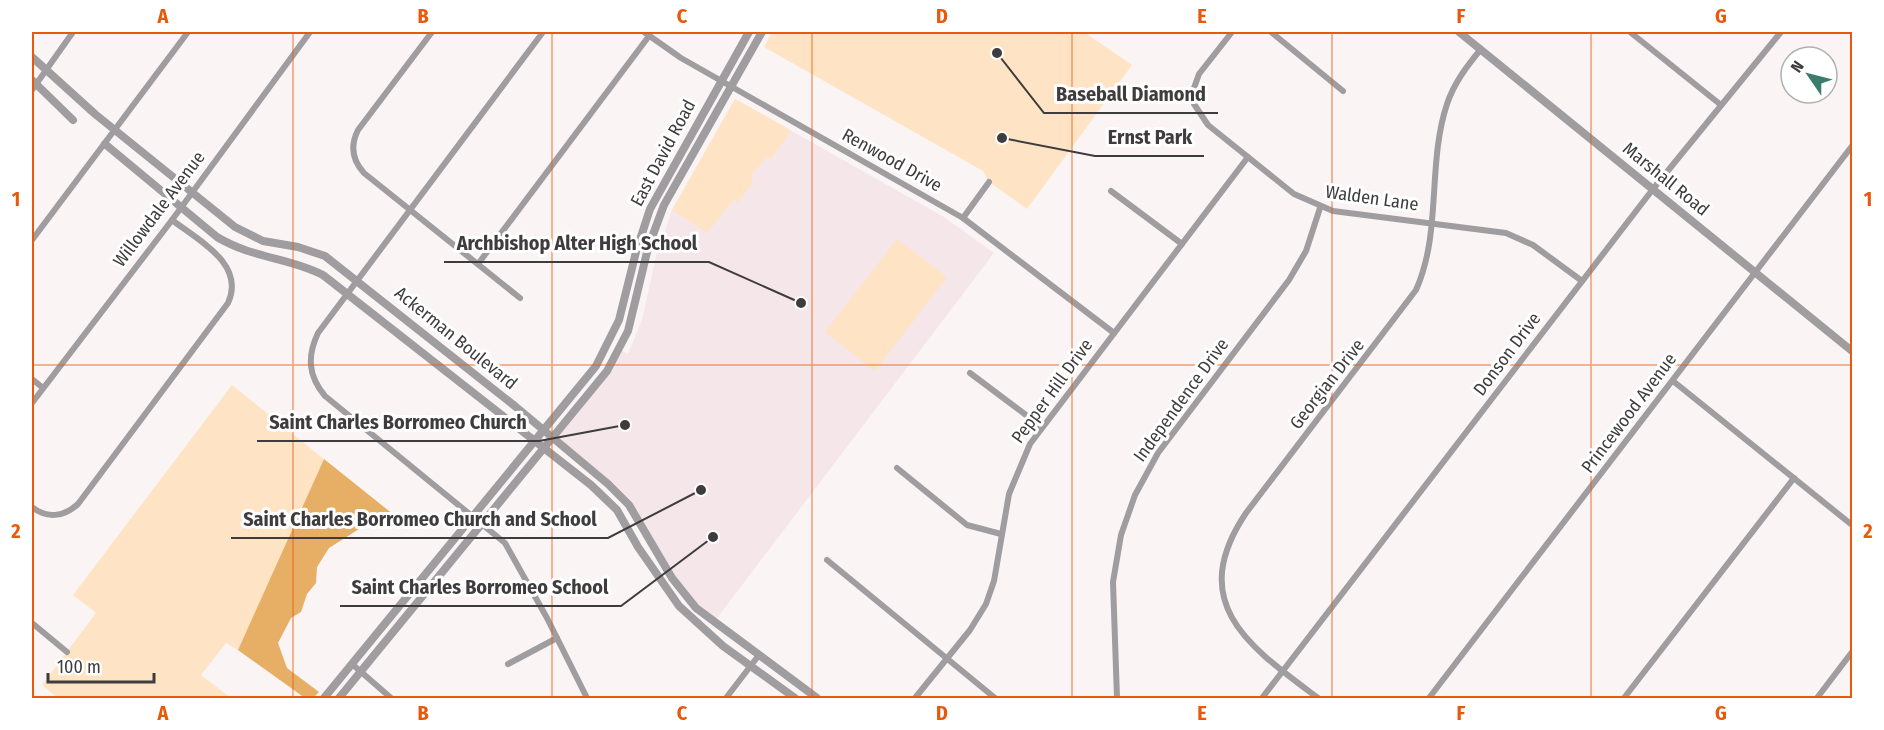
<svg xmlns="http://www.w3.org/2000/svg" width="1884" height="730" font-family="'Fira Sans Condensed',sans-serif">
	<rect width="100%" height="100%" fill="#faf4f5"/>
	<polygon fill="#f5e6e9" points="735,99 944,217 994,253 714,622 672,578 634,512 553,439 619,349 628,354 642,320 656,256 672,210"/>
	<g fill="#fee4c4">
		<polygon points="772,32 1084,32 1132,65 1027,209 989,182 983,171 764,47"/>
		<polygon points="735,99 789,129 789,134 770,160 768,156 751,175 753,183 737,203 734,199 707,233 672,210"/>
		<polygon points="897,239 947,277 875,371 825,332"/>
		<polygon points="232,385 324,459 238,650 226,643 201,675 231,698 58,698 42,685 96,613 73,595"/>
	</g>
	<polygon fill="#e7ae65" points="324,459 409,527 402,528 384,519 359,529 329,548 317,567 316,583 307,594 301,612 291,618 278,643 287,668 319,692 313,698 305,698 238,650"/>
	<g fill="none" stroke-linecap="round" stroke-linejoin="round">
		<g stroke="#9f9d9f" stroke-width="6">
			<path d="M432 32 358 130C350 146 352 160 364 173L520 298"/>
			<path d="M543 32 318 333C307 356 308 376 325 396L505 543 547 618 587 698"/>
			<polyline points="644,32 681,58 963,218 1114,333"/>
			<polyline points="1232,32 1199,74 1193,91 1194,104 1208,125 1294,194 1333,211 1506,233 1533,245 1582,281"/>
			<polyline points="1271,32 1343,91"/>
			<polyline points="1630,32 1721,105"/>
			<polyline points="32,90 73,32"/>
			<polyline points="1111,191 1182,244"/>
			<polyline points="963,218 989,182"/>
			<polyline points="32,240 188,32"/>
			<polyline points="478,264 649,36"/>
			<polyline points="970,373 1042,427"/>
			<polyline points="32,379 43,388"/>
			<polyline points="1673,381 1852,525"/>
			<polyline points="32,403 172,220 310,32"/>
			<polyline points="897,468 967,525 1001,534"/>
			<path d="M32 507C47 519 64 517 78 504L228 303C246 264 198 240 172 220"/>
			<polyline points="827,560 995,698"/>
			<polyline points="32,623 67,652"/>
			<polyline points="352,664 391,698"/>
			<polyline points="508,664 557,638"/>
			<polyline points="726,698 759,655"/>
			<polyline points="915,698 970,630 986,604 994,581 1009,494 1030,444 1248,157"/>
			<polyline points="1117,698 1113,582 1121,535 1135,495 1158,453 1289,280 1306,251 1320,208"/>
			<polyline points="1262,698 1653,189 1781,32"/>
			<path d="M1318 698C1250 647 1185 604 1246 513L1416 290C1442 232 1427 164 1447 104 1454 83 1467 66 1481 49"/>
			<polyline points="1429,698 1852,146"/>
			<polyline points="1624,698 1794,478"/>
			<polyline points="1817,698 1852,652"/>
		</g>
		<g stroke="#9f9d9f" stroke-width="8">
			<polyline points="1459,32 1852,351"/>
			<polyline points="32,57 95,114 235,227 263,241 298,247 325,256 516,407 608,484 629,505 672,578 696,608 817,698"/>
			<polyline points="32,80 73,120"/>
			<path d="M105 144 217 237C254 259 288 257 323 275L591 485 617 510 638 547 679 606 723 646 795 698"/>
			<polyline points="324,698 596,366 619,320 636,252 650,209 749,32"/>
			<polyline points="339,698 607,371 628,331 648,248 664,205 762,32"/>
		</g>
	</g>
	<path fill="none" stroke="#e8590c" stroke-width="1.5" stroke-opacity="0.55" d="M293 32V698M552 32V698M812 32V698M1072 32V698M1332 32V698M1591 32V698M32 365H1852"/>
	<g text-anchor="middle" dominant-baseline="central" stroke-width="6" stroke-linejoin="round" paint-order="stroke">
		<g font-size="18" fill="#3e3c3d" stroke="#fff">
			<text transform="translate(663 153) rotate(-62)">East David Road</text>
			<text transform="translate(892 160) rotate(29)">Renwood Drive</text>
			<text transform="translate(1666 179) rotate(39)">Marshall Road</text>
			<text transform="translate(1372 198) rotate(8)">Walden Lane</text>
			<text transform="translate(159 209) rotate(-53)">Willowdale Avenue</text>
			<text transform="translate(456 338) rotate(39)">Ackerman Boulevard</text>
			<text transform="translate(1507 354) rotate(-53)">Donson Drive</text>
			<text transform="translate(1327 384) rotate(-52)">Georgian Drive</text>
			<text transform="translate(1052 391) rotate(-54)">Pepper Hill Drive</text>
			<text transform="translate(1181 400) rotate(-54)">Independence Drive</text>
			<text transform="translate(1629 413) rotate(-53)">Princewood Avenue</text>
		</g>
	</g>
	<path fill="none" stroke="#3e3c3d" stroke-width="2" d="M997 53L1044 113H1218M1002 138L1095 156H1204M801 303L709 262H444M625 425L539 441H257M701 490L608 538H231M713 537L621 606H340"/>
	<g fill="#3e3c3d" stroke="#fff" stroke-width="2">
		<circle cx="997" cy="53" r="6"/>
		<circle cx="1002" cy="138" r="6"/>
		<circle cx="801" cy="303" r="6"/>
		<circle cx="625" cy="425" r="6"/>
		<circle cx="701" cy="490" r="6"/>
		<circle cx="713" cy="537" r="6"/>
	</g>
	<g font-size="20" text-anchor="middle" font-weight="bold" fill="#3e3c3d" stroke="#fff" stroke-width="6" stroke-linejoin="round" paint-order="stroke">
		<text x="1131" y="101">Baseball Diamond</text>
		<text x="1150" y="144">Ernst Park</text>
		<text x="577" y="250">Archbishop Alter High School</text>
		<text x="398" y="429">Saint Charles Borromeo Church</text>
		<text x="420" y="526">Saint Charles Borromeo Church and School</text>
		<text x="480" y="594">Saint Charles Borromeo School</text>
	</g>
	<rect width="1884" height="730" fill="none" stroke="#ffffff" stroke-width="66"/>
	<g transform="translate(1809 75) rotate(305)"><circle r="28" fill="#ffffff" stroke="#b2b1b1" stroke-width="1.5"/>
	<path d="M0-4.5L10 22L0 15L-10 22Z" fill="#3b7c6d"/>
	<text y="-9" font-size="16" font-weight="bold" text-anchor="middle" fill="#3e3c3d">N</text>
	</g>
	<path d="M48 673v9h106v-9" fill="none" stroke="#3e3c3d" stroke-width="3"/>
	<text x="57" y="673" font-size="18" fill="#3e3c3d" stroke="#ffffff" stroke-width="4.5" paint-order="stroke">100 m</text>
	<rect x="33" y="33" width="1818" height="664" fill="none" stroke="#e8590c" stroke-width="2"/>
	<g font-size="20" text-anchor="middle" font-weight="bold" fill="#e8590c">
		<text x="163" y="23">A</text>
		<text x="423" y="23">B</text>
		<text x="682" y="23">C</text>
		<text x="942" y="23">D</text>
		<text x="1202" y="23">E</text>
		<text x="1461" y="23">F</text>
		<text x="1721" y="23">G</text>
		<text x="16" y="206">1</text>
		<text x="1868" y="206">1</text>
		<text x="16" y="538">2</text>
		<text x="1868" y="538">2</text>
		<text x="163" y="720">A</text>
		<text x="423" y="720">B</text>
		<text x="682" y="720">C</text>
		<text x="942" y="720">D</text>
		<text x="1202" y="720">E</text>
		<text x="1461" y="720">F</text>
		<text x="1721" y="720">G</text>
	</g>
</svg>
